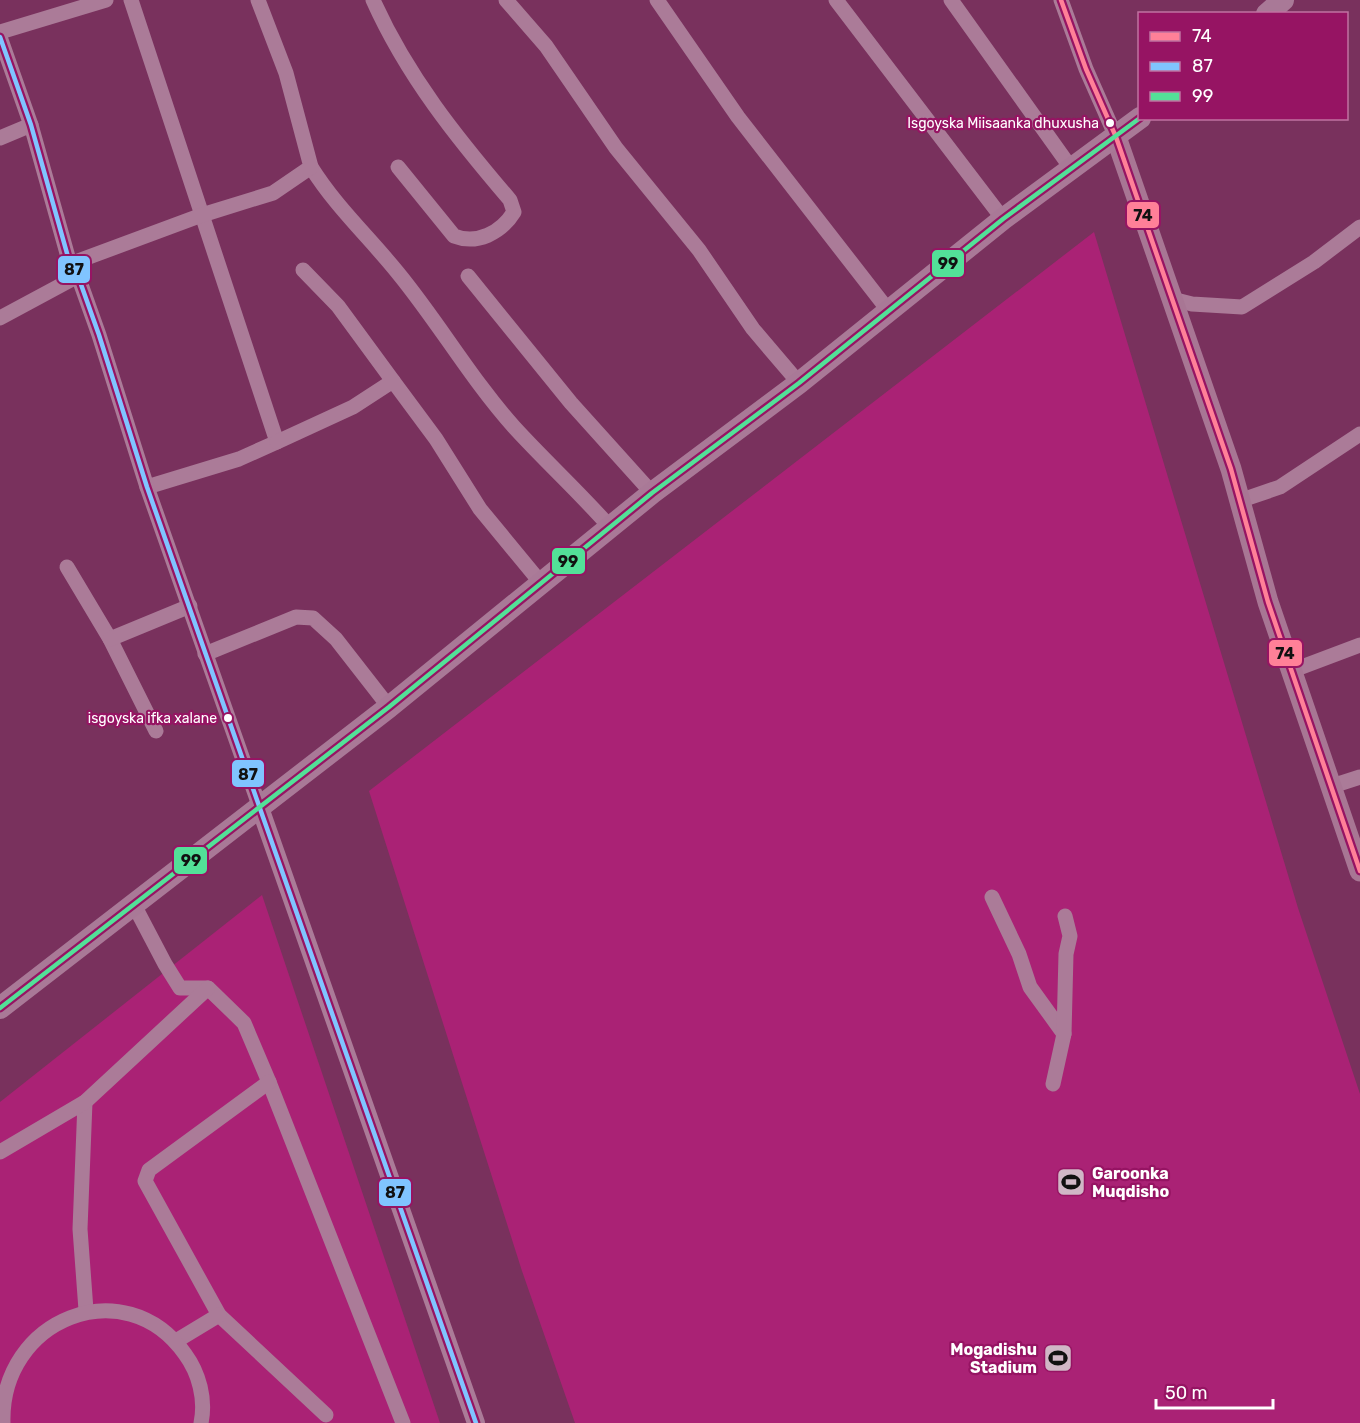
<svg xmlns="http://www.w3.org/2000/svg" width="1360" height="1423" font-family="Rubik,sans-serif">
	<rect width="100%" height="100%" fill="#79315d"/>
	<g fill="#aa2275">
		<polygon points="1094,232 1298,908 1360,1094 1360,1423 575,1423 522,1271 369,791"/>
		<polygon points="262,895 440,1423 0,1423 0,1102"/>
	</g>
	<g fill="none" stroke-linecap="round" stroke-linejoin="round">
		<g stroke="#ab7b98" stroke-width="15">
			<polyline points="131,0 277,442 239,459 147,487"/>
			<path d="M373 0C407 76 457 138 510 200L514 212C501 233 477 245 454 236L398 167"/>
			<polyline points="506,0 546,46 616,148 699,250 753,329 799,383"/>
			<polyline points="657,0 738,117 888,310"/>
			<polyline points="836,0 1003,219"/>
			<polyline points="951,0 1071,168"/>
			<polyline points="1061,0 1086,69 1116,137"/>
			<polyline points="0,32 106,0"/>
			<polyline points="0,37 31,125 70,264 78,276 99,335 147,487 259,805"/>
			<polyline points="0,138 31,125"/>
			<path d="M311 167C336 207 369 237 398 273 439 323 471 379 514 427 545 461 579 492 609 526"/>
			<polyline points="70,264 202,215 273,193 311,167 286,73 258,0"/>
			<polyline points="303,270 338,306 393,381"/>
			<polyline points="468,276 571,403 652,493"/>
			<polyline points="1172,299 1192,304 1242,307 1314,262 1360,227"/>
			<polyline points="0,318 78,276"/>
			<polyline points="277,442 353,407 393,381 436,439 480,509 541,583"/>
			<polyline points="1239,501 1280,487 1360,434"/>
			<polyline points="67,567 110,639 156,731"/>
			<polyline points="110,639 190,606"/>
			<polyline points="205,654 296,617 313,618 336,639 389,707"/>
			<polyline points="1291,671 1360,645"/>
			<polyline points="1329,787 1360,777"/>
			<polyline points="992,897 1019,954 1030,987 1064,1034"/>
			<polyline points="133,903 165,964 180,988 208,988 244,1023 269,1082 403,1423"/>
			<polyline points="269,1082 149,1170 145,1181 219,1315 326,1415"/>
			<polyline points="1053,1084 1064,1034 1066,954 1070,936 1065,916"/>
			<polyline points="85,1102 80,1229 86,1310"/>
			<polyline points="0,1152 85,1102 208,988"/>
			<polyline points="176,1341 219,1315"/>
			<path d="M3 1423C0 1319 125 1269 185 1354 199 1373 206 1399 201 1423"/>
		</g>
		<polyline stroke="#ab7b98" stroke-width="18" points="259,805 476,1423"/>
		<polyline stroke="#a87694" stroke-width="21" points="1116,137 1231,469 1268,602 1360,871"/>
		<g stroke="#a97997" stroke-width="22">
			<polyline points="1267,14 1283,0"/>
			<polyline points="0,1008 389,707 652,493 799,383 1003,219 1140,118"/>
		</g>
		<g stroke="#961463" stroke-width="9">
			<polyline id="bus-1" points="1061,0 1086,69 1116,137 1231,469 1268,602 1360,871"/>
		</g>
		<g stroke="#961463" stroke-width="9">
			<polyline id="bus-2" points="0,37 31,125 70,264 78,276 99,335 147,487 476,1423"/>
		</g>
		<g stroke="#961463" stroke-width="9">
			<polyline id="bus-3" points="0,1008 389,707 652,493 799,383 1003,219 1140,118"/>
		</g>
		<use href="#bus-1" stroke="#ff8098" stroke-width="4.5"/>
		<use href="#bus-2" stroke="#80c4ff" stroke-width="4.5"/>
		<use href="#bus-3" stroke="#53e098" stroke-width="4.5"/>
	</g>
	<defs>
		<g id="stadium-square" transform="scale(1.5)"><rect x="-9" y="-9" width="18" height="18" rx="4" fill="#d0b7c6" stroke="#961463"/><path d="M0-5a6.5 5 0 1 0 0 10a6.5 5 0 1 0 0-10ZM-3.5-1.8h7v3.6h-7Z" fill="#111"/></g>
	</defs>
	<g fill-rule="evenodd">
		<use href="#stadium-square" x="1071" y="1182"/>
		<use href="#stadium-square" x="1058" y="1358"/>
	</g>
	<g fill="#fff" stroke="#961463" stroke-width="2">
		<circle cx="1110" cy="123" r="5"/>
		<circle cx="228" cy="718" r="5"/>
	</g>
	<g text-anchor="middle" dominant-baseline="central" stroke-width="4.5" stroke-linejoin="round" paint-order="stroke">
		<g font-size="14" fill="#fff" stroke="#961463" text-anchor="end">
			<text x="1099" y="123">Isgoyska Miisaanka dhuxusha</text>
			<text x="217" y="718">isgoyska ifka xalane</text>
		</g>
		<g font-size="16" font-weight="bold" fill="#fff" stroke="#961463" text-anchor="start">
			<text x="1092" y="1173">Garoonka<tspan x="1092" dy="18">Muqdisho</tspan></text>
			<text x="1037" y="1349" text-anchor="end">Mogadishu<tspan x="1037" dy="18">Stadium</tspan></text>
		</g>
	</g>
	<g stroke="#961463" stroke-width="2">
		<rect x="1126" y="201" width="34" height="28" rx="6" fill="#ff8098"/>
		<rect x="931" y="249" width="34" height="29" rx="6" fill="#53e098"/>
		<rect x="57" y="255" width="34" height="29" rx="6" fill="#80c4ff"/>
		<rect x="551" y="547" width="35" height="28" rx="6" fill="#53e098"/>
		<rect x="1268" y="639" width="35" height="28" rx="6" fill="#ff8098"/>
		<rect x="231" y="759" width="34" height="29" rx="6" fill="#80c4ff"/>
		<rect x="173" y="846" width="35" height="29" rx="6" fill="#53e098"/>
		<rect x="378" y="1178" width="34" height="29" rx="6" fill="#80c4ff"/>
	</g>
	<g font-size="16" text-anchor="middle" font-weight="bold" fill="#111">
		<text x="1143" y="221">74</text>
		<text x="948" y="269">99</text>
		<text x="74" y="275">87</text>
		<text x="568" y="567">99</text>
		<text x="1285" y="659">74</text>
		<text x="248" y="780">87</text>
		<text x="191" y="866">99</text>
		<text x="395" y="1198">87</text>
	</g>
	<rect x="1138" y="12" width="210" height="108" fill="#961463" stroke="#c072a1" stroke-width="1.5"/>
	<rect x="1150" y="32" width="30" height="9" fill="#ff8098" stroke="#c072a1" stroke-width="1.5"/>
	<text x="1192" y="42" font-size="18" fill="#ffffff">74</text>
	<rect x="1150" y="62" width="30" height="9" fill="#80c4ff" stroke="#c072a1" stroke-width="1.5"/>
	<text x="1192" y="72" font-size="18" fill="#ffffff">87</text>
	<rect x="1150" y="92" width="30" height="9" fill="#53e098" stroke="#c072a1" stroke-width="1.5"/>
	<text x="1192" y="102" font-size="18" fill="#ffffff">99</text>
	<path d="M1156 1399v9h117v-9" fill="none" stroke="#ffffff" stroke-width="3"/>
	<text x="1165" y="1399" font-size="18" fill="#ffffff" stroke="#961463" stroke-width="4.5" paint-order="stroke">50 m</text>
</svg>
